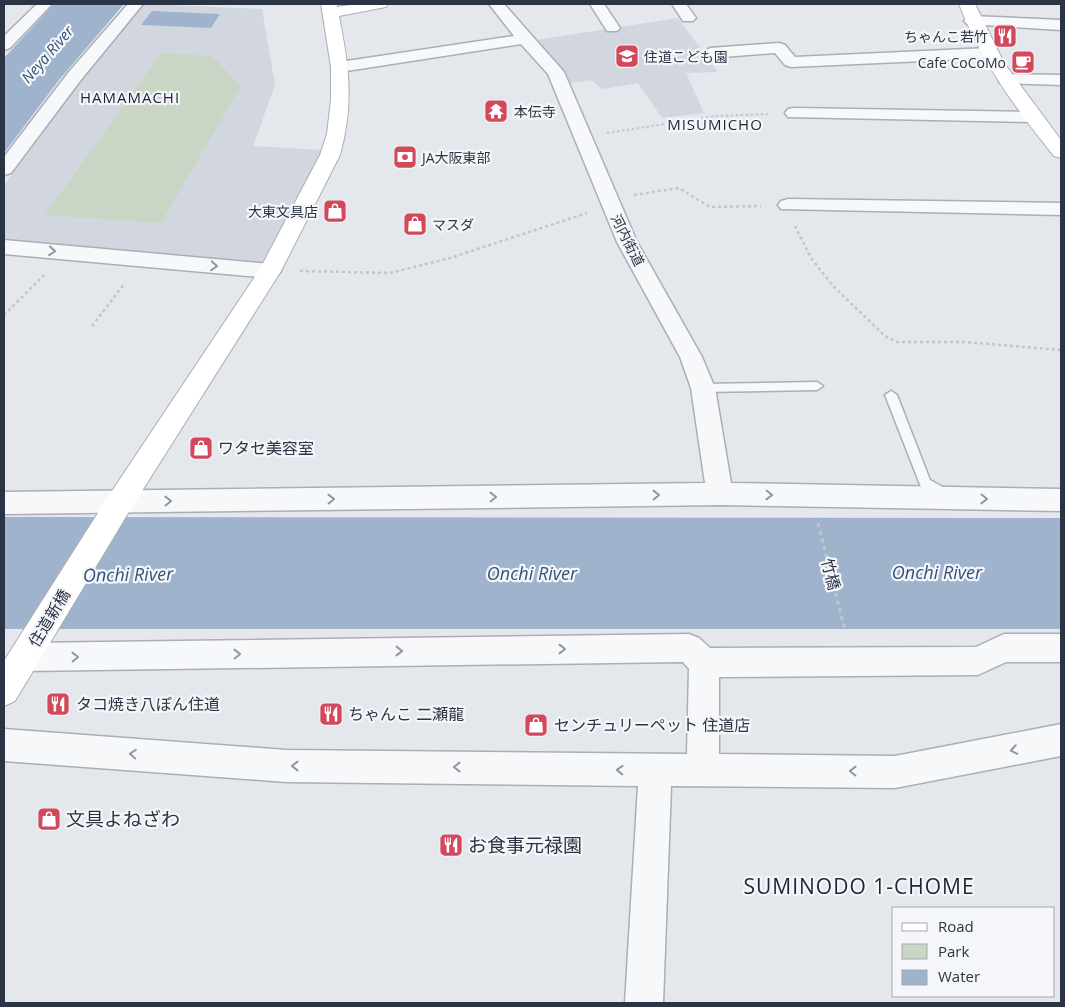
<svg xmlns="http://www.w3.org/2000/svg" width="1065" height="1007" font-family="'Open Sans','Noto Sans JP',sans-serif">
	<rect width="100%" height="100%" fill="#e4e7ec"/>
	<g fill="#d2d6de">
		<polygon points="142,4 262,9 275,85 253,146 321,150 315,166 264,263 4,242 4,185 42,135 76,84"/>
		<polygon points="678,18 718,72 686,73 704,113 662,118 638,83 602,89 591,80 568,83 536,40"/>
	</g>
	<polygon fill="#c9d6c5" points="161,53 212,56 241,86 161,223 45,215"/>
	<g fill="#9fb4cc">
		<polygon points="54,4 124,4 59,80 4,153 4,58"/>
		<polygon points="152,11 220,14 211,28 141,25"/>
		<polygon points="4,517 1061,518 1061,629 4,629"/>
	</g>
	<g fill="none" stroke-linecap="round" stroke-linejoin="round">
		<g stroke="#a9aeb7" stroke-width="3">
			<g id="lane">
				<polygon points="817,382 823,386 817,390 703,392 697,388 703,384"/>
				<polygon points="891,391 897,395 930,480 950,491 952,495 950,499 942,499 921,487 885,395"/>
			</g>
		</g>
		<g stroke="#a9aeb7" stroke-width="3">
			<g id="street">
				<polygon points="37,4 52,4 10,48 4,50 4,36"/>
				<polygon points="128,4 143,4 80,81 11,173 4,175 4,157 68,73"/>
				<polygon points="489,4 504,4 564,72 637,242 702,357 715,388 731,483 1061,489 1061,511 720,505 4,514 4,492 705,483 691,388 680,357 617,242 548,74 521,44 340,72 332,67 340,62 514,36"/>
				<polygon points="590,4 604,4 620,28 617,31 607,31"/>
				<polygon points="672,4 686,4 696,18 693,21 683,21"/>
				<polygon points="972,16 1061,20 1061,30 967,24 964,21 967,18"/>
				<polygon points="779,43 785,45 795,57 989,48 997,53 989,58 791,67 785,65 775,53 710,58 702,53 710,48"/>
				<polygon points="1006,74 1061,75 1061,85 1000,83 998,79 1000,75"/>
				<polygon points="794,108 1032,112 1038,113 1041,117 1038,121 1032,122 788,117 785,113 788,109"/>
				<polygon points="788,199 1061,203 1061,215 781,209 778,205 781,201"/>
				<polygon points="4,240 270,264 277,266 281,271 277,276 270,278 4,254"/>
				<polygon points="689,634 699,638 710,648 976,647 1004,634 1061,634 1061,662 1006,662 978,675 719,677 719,754 895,756 1061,724 1061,756 895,788 671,786 663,1003 625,1003 638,786 286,782 4,761 4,729 286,750 687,754 689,669 683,662 26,671 15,667 11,657 15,647 26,643"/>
			</g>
		</g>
		<g stroke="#a9aeb7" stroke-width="2">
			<g id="secondary">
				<path d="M321 4H337V7L356 4H388L386 7 339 16C349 67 354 104 340 155L281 271 130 510 15 701 4 706V661L110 494 260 269 320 155 327 134 331 100V67Z"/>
				<path d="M959 4H975L1004 63 1061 140V158L1054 156C1016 109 981 61 959 4Z"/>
			</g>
		</g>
		<polyline stroke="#c2c5cb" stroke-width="2" stroke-dasharray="2.5 2.5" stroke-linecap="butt" points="607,133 717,116 769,114"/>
		<g stroke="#c2c5cb" stroke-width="2.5" stroke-dasharray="3 3" stroke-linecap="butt">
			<polyline points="634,195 679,188 710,207 761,206"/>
			<polyline points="795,226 811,258 833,286 885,336 897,342 965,342 1061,350"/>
			<polyline points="300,271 390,273 450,258 587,213"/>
			<polyline points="4,315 44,275"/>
			<polyline points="92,326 125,283"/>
		</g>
		<polyline stroke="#c2c5cb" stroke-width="3" stroke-dasharray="4 4" stroke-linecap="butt" points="818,523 845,631"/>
		<use href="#lane" fill="#f7f8fa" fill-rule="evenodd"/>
		<use href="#street" fill="#f7f8fa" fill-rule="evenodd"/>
		<use href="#secondary" fill="#fff" fill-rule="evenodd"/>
	</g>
	<defs><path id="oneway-chevron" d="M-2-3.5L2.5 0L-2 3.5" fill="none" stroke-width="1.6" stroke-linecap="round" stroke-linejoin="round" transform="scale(1.25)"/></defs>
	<g stroke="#9196a0">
		<use href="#oneway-chevron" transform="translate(52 251) rotate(5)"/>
		<use href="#oneway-chevron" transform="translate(214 266) rotate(5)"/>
		<use href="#oneway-chevron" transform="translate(656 495) rotate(-1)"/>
		<use href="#oneway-chevron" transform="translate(769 495) rotate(1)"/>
		<use href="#oneway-chevron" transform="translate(493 497) rotate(-1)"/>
		<use href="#oneway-chevron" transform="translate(331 499) rotate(-1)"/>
		<use href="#oneway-chevron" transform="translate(984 499) rotate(1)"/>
		<use href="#oneway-chevron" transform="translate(168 501) rotate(-1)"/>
		<use href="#oneway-chevron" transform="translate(562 649)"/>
		<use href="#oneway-chevron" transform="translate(399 651)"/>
		<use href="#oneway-chevron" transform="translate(237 654) rotate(-1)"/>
		<use href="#oneway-chevron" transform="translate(75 657) rotate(-1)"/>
		<use href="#oneway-chevron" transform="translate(1014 750) rotate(170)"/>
		<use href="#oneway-chevron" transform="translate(133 754) rotate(-176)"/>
		<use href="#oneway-chevron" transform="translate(295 766) rotate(-180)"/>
		<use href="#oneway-chevron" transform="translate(457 767) rotate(-180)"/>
		<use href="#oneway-chevron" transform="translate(620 770) rotate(-178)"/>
		<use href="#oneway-chevron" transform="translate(853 771) rotate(-179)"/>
	</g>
	<defs>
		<g id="restaurant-square" transform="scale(1.25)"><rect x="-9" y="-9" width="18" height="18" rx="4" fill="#d1495b" stroke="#f4f6f9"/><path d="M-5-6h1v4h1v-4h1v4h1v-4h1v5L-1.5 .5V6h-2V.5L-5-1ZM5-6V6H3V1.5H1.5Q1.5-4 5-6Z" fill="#fff"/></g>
		<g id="school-square" transform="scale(1.25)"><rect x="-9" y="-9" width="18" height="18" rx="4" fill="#d1495b" stroke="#f4f6f9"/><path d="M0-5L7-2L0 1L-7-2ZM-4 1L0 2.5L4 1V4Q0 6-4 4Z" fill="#fff"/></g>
		<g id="cafe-square" transform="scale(1.25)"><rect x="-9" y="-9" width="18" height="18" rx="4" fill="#d1495b" stroke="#f4f6f9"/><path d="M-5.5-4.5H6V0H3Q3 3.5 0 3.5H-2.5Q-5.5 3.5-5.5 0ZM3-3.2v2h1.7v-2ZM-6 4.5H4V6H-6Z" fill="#fff"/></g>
		<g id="temple-square" transform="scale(1.25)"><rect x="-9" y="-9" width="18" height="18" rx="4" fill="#d1495b" stroke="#f4f6f9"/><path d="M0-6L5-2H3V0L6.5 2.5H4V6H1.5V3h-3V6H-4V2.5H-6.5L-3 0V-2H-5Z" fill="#fff"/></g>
		<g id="bank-square" transform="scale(1.25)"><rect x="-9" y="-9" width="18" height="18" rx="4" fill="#d1495b" stroke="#f4f6f9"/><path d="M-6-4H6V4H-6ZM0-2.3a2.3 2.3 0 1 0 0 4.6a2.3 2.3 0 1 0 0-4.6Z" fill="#fff"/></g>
		<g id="shop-square" transform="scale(1.25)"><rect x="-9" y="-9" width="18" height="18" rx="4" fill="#d1495b" stroke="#f4f6f9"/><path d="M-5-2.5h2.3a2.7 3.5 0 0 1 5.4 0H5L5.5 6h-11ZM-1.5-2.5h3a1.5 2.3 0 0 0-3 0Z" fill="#fff"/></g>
	</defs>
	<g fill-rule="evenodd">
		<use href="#restaurant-square" x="1005" y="36"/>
		<use href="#school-square" x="627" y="56"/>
		<use href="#cafe-square" x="1023" y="62"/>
		<use href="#temple-square" x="496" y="111"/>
		<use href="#bank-square" x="405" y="157"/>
		<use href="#shop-square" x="335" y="211"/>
		<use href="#shop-square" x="415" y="224"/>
		<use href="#shop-square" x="201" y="448"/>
		<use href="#restaurant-square" x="58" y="704"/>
		<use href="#restaurant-square" x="331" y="714"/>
		<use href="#shop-square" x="536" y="725"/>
		<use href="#shop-square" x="49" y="819"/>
		<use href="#restaurant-square" x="451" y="845"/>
	</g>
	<g text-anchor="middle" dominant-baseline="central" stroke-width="4.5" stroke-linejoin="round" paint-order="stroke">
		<g font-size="14" fill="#2b3445" stroke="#f4f6f9" text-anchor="start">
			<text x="988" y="36" text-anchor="end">ちゃんこ若竹</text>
			<text x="644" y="56">住道こども園</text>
			<text x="1006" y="62" text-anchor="end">Cafe CoCoMo</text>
			<text x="514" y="111">本伝寺</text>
			<text x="422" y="157">JA大阪東部</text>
			<text x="318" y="211" text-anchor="end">大東文具店</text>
			<text x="432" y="224">マスダ</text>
		</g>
		<g font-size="14" fill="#2b3445" stroke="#f4f6f9">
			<text transform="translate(628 240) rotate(63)">河内街道</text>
		</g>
		<g font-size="15" font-style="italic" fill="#34527a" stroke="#f4f6f9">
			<text transform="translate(47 54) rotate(-49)">Neya River</text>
		</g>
		<g font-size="15" letter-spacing="1" fill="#1d2536" stroke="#f4f6f9">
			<text x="130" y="97">HAMAMACHI</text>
			<text x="715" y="124">MISUMICHO</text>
		</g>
		<g font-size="16" fill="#2b3445" stroke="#f4f6f9" text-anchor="start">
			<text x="218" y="448">ワタセ美容室</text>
			<text x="76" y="704">タコ焼き八ぽん住道</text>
			<text x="348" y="714">ちゃんこ 二瀬龍</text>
			<text x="554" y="725">センチュリーペット 住道店</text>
		</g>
		<g font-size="16" fill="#2b3445" stroke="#f4f6f9">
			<text transform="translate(831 574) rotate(76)">竹橋</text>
			<text transform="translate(49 618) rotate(-59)">住道新橋</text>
		</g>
		<g font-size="18" font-style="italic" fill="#34527a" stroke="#f4f6f9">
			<text x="937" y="572">Onchi River</text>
			<text x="532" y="573">Onchi River</text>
			<text transform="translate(128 574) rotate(-1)">Onchi River</text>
		</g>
		<g font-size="19" fill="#2b3445" stroke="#f4f6f9" text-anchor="start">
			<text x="66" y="819">文具よねざわ</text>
			<text x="468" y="845">お食事元禄園</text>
		</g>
		<g font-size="21" letter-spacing="1" fill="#1d2536" stroke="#f4f6f9">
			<text x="859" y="886">SUMINODO 1-CHOME</text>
		</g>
	</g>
	<rect width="1065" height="1007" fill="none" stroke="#2b3445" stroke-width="10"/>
	<rect x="892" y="907" width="162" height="90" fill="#f4f6f9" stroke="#a4a8b1"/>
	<rect x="902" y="923" width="25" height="8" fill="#ffffff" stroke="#a4a8b1"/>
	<text x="938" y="932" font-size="15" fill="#2b3445">Road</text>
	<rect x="902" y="944" width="25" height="15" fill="#c9d6c5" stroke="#a4a8b1"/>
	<text x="938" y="957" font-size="15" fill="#2b3445">Park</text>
	<rect x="902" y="970" width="25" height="15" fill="#9fb4cc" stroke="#a4a8b1"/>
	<text x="938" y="982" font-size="15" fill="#2b3445">Water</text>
</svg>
